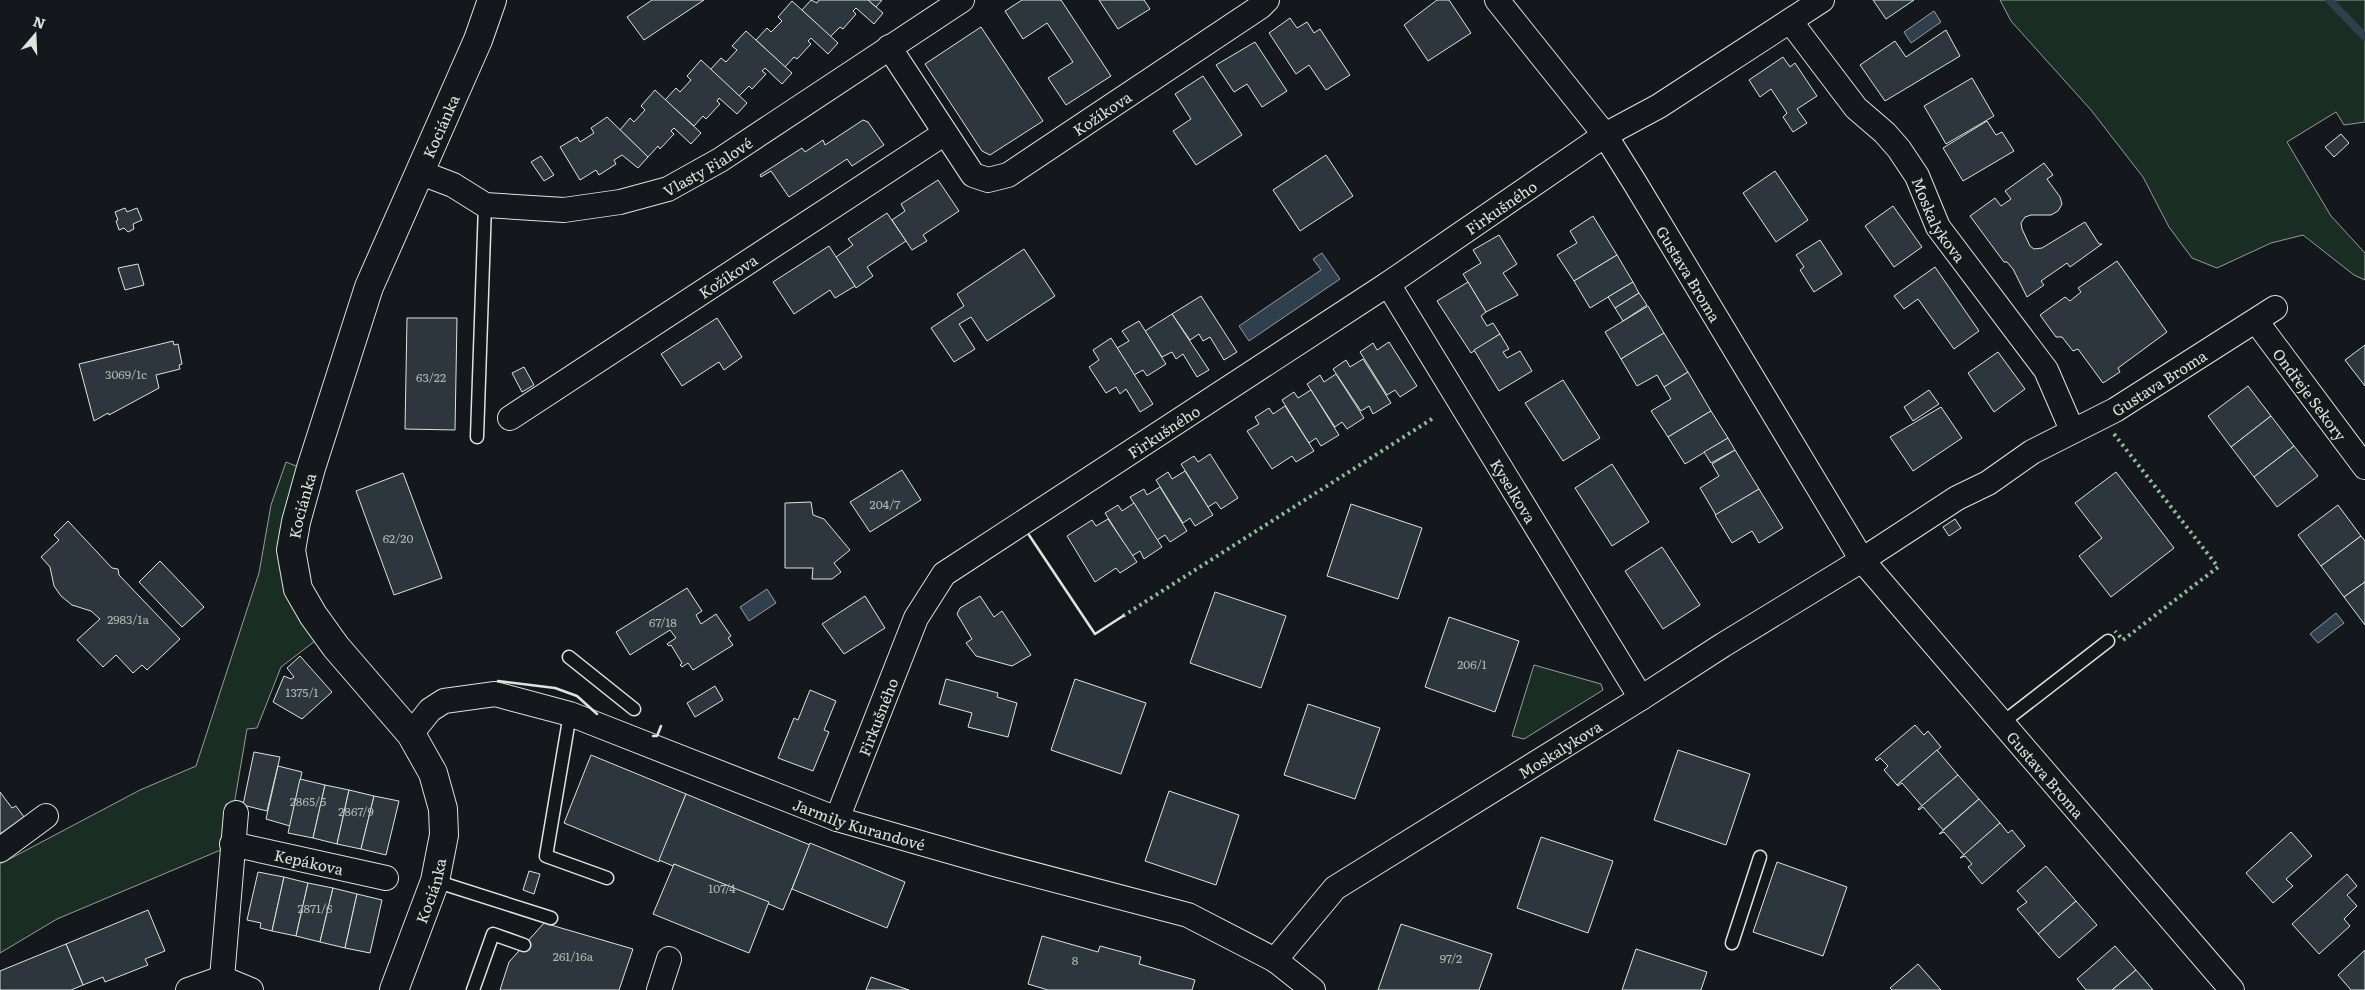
<svg xmlns="http://www.w3.org/2000/svg" width="2365" height="990" font-family="Literata,serif">
	<rect width="100%" height="100%" fill="#14181c"/>
	<g fill="#1a2d24" stroke="#939e99">
		<polygon points="2000,0 2365,0 2365,122 2344,125 2336,112 2287,142 2331,216 2365,253 2365,280 2354,275 2303,235 2271,243 2217,268 2192,258 2169,227 2143,177 2091,110 2011,21"/>
		<polygon points="286,462 301,468 302,618 315,641 281,667 257,728 247,729 234,805 226,804 223,849 57,919 0,953 0,864 140,790 196,766 259,573 271,505"/>
		<polygon points="1534,665 1601,684 1603,690 1524,739 1512,736"/>
	</g>
	<g fill="#2f3f4d" stroke="#939e99">
		<polygon points="1934,11 1941,22 1911,43 1904,32"/>
		<polygon points="1322,253 1340,279 1249,341 1239,326 1321,270 1313,259"/>
		<polygon points="767,589 776,603 749,621 740,607"/>
		<polygon points="2336,613 2344,623 2318,643 2310,634"/>
	</g>
	<g fill="none" stroke-linecap="round" stroke-linejoin="round">
		<polyline stroke="#2f3f4d" stroke-width="8" points="2329,0 2365,37"/>
	</g>
	<g fill="#2c363c" stroke="#d8e6dc">
		<polygon points="652,0 704,0 644,40 627,17"/>
		<polygon points="811,0 817,3 819,0 868,0 883,13 874,24 856,8 853,11 856,14 843,29 840,27 830,37 802,10"/>
		<polygon points="868,0 882,0 876,7"/>
		<polygon points="1022,0 1061,0 1111,76 1066,105 1048,78 1073,62 1047,23 1023,39 1005,11"/>
		<polygon points="1099,0 1144,0 1150,9 1118,29"/>
		<polygon points="1437,0 1449,0 1471,33 1428,61 1404,25"/>
		<polygon points="1873,0 1914,0 1886,19"/>
		<polygon points="792,1 838,43 828,54 811,38 808,41 811,44 797,59 794,57 785,67 756,40 767,28 771,32 782,21 778,17"/>
		<polygon points="1290,18 1297,28 1307,22 1314,33 1320,29 1350,75 1326,90 1309,65 1296,74 1269,33"/>
		<polygon points="981,27 1043,121 990,155 982,151 925,64"/>
		<polygon points="1946,30 1960,56 1885,101 1860,65 1895,41 1906,57"/>
		<polygon points="746,31 792,73 782,84 765,68 762,71 766,74 752,89 749,86 739,96 710,70 721,58 726,62 737,50 732,46"/>
		<polygon points="1255,42 1287,91 1262,107 1247,84 1234,92 1216,65"/>
		<polygon points="1783,57 1790,67 1795,63 1817,96 1797,109 1807,123 1793,132 1783,117 1787,113 1771,89 1760,97 1749,80"/>
		<polygon points="701,60 747,103 737,114 719,98 717,101 720,104 706,119 703,116 694,126 665,100 676,88 680,92 691,80 687,76"/>
		<polygon points="1203,76 1242,135 1196,165 1173,131 1191,119 1175,94"/>
		<polygon points="1972,78 1994,116 1946,144 1924,106"/>
		<polygon points="655,90 701,133 691,144 674,128 671,131 674,134 660,149 658,146 648,157 620,130 630,118 634,122 645,110 641,106"/>
		<polygon points="607,117 648,157 638,168 622,155 614,160 616,164 599,175 596,170 580,180 560,147 577,137 580,142 594,133 591,128"/>
		<polygon points="863,120 868,122 884,145 852,166 847,159 789,197 771,171 761,177 760,175 802,148 805,152 823,140 825,145"/>
		<polygon points="1987,121 1996,135 2002,132 2014,151 1963,181 1943,148"/>
		<polygon points="2341,134 2349,143 2334,157 2325,147"/>
		<polygon points="1326,155 1353,196 1300,231 1273,190"/>
		<polygon points="541,156 554,175 544,181 531,162"/>
		<polygon points="2044,163 2053,175 2047,179 2060,197 2062,204 2058,211 2051,215 2031,215 2025,217 2021,223 2022,229 2030,246 2034,249 2042,248 2085,222 2099,244 2102,244 2070,267 2067,263 2041,281 2044,285 2027,297 2013,269 2007,262 2004,262 1970,216 1995,198 2001,206 2011,199 2005,191"/>
		<polygon points="1775,171 1808,220 1776,242 1743,193"/>
		<polygon points="938,180 959,211 923,235 927,241 912,250 892,220 905,211 901,204"/>
		<polygon points="1893,206 1922,247 1894,267 1865,226"/>
		<polygon points="125,208 127,212 137,208 142,220 133,224 134,229 128,232 124,228 119,230 116,221 118,220 115,212"/>
		<polygon points="887,213 906,241 867,267 873,276 856,288 836,257 853,245 848,239"/>
		<polygon points="1593,216 1617,255 1574,281 1557,255 1577,243 1570,231"/>
		<polygon points="1499,235 1517,264 1503,273 1518,295 1486,312 1463,274 1481,263 1473,250"/>
		<polygon points="1820,240 1842,274 1814,292 1800,270 1804,267 1796,255"/>
		<polygon points="829,246 855,286 835,298 830,290 794,314 773,282"/>
		<polygon points="1024,249 1055,296 987,341 971,317 959,324 975,349 954,362 931,328 964,306 957,294"/>
		<polygon points="1617,255 1633,282 1590,308 1574,281"/>
		<polygon points="2117,261 2167,332 2118,368 2120,372 2103,383 2078,349 2073,351 2062,337 2056,337 2040,315 2065,297 2070,301 2081,292 2078,288"/>
		<polygon points="138,264 144,285 125,290 118,268"/>
		<polygon points="1935,267 1979,331 1954,349 1918,299 1904,309 1894,296"/>
		<polygon points="1468,282 1486,312 1481,316 1487,326 1493,323 1500,334 1471,353 1437,301"/>
		<polygon points="1633,282 1639,293 1615,308 1608,297"/>
		<polygon points="1639,293 1647,305 1623,321 1615,308"/>
		<polygon points="1201,296 1237,352 1224,360 1210,337 1203,341 1199,334 1190,340 1172,314"/>
		<polygon points="1648,306 1664,333 1621,359 1605,332"/>
		<polygon points="1172,314 1209,370 1197,377 1183,354 1176,359 1172,352 1162,357 1145,331"/>
		<polygon points="407,318 457,318 455,430 405,429"/>
		<polygon points="717,318 742,357 724,370 719,362 682,386 661,354"/>
		<polygon points="1139,321 1166,364 1147,376 1143,370 1134,375 1117,348 1129,341 1122,331"/>
		<polygon points="1664,333 1688,372 1664,387 1657,375 1637,386 1621,359"/>
		<polygon points="1500,334 1509,349 1503,352 1507,358 1520,351 1532,371 1499,391 1474,350"/>
		<polygon points="1111,338 1153,404 1140,412 1126,389 1120,394 1116,387 1106,393 1089,367 1099,360 1093,350"/>
		<polygon points="173,341 174,345 178,344 182,364 179,365 180,369 156,375 159,388 109,415 108,413 94,421 79,364"/>
		<polygon points="1389,342 1417,386 1400,397 1395,390 1387,395 1360,352 1373,343 1377,350"/>
		<polygon points="2365,345 2365,386 2345,360"/>
		<polygon points="1998,352 2025,389 1994,412 1968,373"/>
		<polygon points="1363,359 1391,403 1373,414 1369,406 1361,411 1333,369 1346,360 1350,367"/>
		<polygon points="524,367 534,385 522,392 512,373"/>
		<polygon points="1688,372 1711,411 1668,437 1651,411 1671,399 1664,387"/>
		<polygon points="1336,374 1364,418 1347,429 1342,422 1335,427 1307,384 1320,375 1324,382"/>
		<polygon points="1563,380 1600,438 1563,461 1525,403"/>
		<polygon points="2248,386 2271,416 2231,447 2208,416"/>
		<polygon points="1311,390 1339,435 1321,446 1316,438 1309,443 1282,400 1294,392 1298,398"/>
		<polygon points="1929,390 1939,404 1913,421 1904,407"/>
		<polygon points="1285,406 1314,451 1296,462 1292,456 1272,469 1247,431 1259,424 1255,417 1269,408 1273,414"/>
		<polygon points="1941,407 1962,438 1913,471 1890,437"/>
		<polygon points="1711,411 1728,438 1685,464 1668,437"/>
		<polygon points="2271,416 2294,446 2254,477 2231,447"/>
		<polygon points="1728,438 1735,450 1711,463 1704,452"/>
		<polygon points="2294,446 2318,476 2277,507 2254,477"/>
		<polygon points="1735,450 1759,489 1716,515 1700,488 1719,476 1712,464"/>
		<polygon points="1210,454 1238,498 1221,509 1216,502 1208,507 1181,464 1194,456 1198,462"/>
		<polygon points="1612,464 1649,522 1612,546 1575,488"/>
		<polygon points="902,470 921,500 870,532 850,502"/>
		<polygon points="1185,471 1213,515 1195,526 1190,518 1183,523 1156,480 1168,472 1172,479"/>
		<polygon points="2116,472 2174,548 2111,597 2079,556 2102,538 2075,503"/>
		<polygon points="403,473 442,578 394,595 356,491"/>
		<polygon points="1160,487 1187,531 1170,542 1165,535 1157,540 1130,497 1144,489 1147,495"/>
		<polygon points="1759,489 1783,528 1759,543 1752,531 1732,543 1715,515"/>
		<polygon points="811,502 813,515 824,519 850,550 834,563 841,572 832,579 812,579 813,568 785,568 785,503"/>
		<polygon points="1134,503 1162,547 1144,559 1140,551 1132,556 1105,513 1118,505 1122,511"/>
		<polygon points="1351,504 1422,528 1398,599 1327,576"/>
		<polygon points="2338,505 2361,536 2321,566 2298,535"/>
		<polygon points="1108,519 1137,562 1120,573 1116,568 1095,582 1067,536 1092,520 1096,526"/>
		<polygon points="1955,519 1961,528 1949,536 1943,527"/>
		<polygon points="68,521 112,568 118,569 119,575 180,639 147,670 142,665 133,673 116,655 103,667 77,640 100,619 91,611 72,605 61,596 54,586 50,567 41,557 59,540 54,535"/>
		<polygon points="2361,536 2365,541 2365,582 2344,597 2321,566"/>
		<polygon points="1662,547 1700,605 1663,629 1625,571"/>
		<polygon points="160,561 204,607 182,627 139,582"/>
		<polygon points="2365,582 2365,625 2344,597"/>
		<polygon points="687,588 702,611 696,615 701,624 716,614 731,636 728,638 733,645 693,670 688,663 682,667 680,665 682,663 671,645 669,646 667,644 676,638 670,630 630,655 616,632"/>
		<polygon points="1215,592 1286,616 1261,688 1190,663"/>
		<polygon points="865,596 885,628 844,654 822,624"/>
		<polygon points="980,596 994,617 1002,611 1031,655 1012,666 976,656 966,643 972,639 957,614 960,608"/>
		<polygon points="1449,617 1519,641 1495,712 1425,687"/>
		<polygon points="300,656 332,692 302,719 273,702 284,676 291,679 294,677 287,668"/>
		<polygon points="946,679 998,693 997,697 1017,703 1008,737 968,727 972,713 939,704"/>
		<polygon points="1075,679 1146,703 1121,774 1051,750"/>
		<polygon points="715,686 723,700 695,717 687,703"/>
		<polygon points="810,690 836,701 824,730 829,732 813,771 778,758 794,718 798,720"/>
		<polygon points="1308,704 1380,728 1355,799 1284,775"/>
		<polygon points="1915,725 1924,735 1928,731 1941,747 1897,785 1884,770 1888,766 1880,758 1877,761 1875,759"/>
		<polygon points="1678,750 1750,774 1726,845 1654,820"/>
		<polygon points="1937,750 1958,775 1922,806 1902,783 1898,786 1897,785"/>
		<polygon points="254,752 280,757 267,811 243,805"/>
		<polygon points="591,755 686,794 659,862 564,823"/>
		<polygon points="278,766 302,772 290,826 266,819"/>
		<polygon points="1958,775 1979,799 1943,830 1923,807 1919,810 1918,809"/>
		<polygon points="300,779 325,785 313,838 288,833"/>
		<polygon points="325,785 349,790 337,844 313,838"/>
		<polygon points="349,790 374,796 361,849 337,844"/>
		<polygon points="1169,791 1239,815 1216,885 1145,861"/>
		<polygon points="0,792 12,808 16,806 24,817 0,834"/>
		<polygon points="686,794 810,845 783,910 674,864 673,866 659,860"/>
		<polygon points="374,796 399,801 386,855 361,849"/>
		<polygon points="1979,799 2000,823 1964,855 1944,832 1939,834"/>
		<polygon points="2000,823 2008,833 2012,830 2025,846 1982,884 1968,867 1972,864 1965,856 1960,858"/>
		<polygon points="2291,832 2312,856 2286,879 2293,886 2273,903 2246,873"/>
		<polygon points="1541,837 1613,861 1588,933 1517,908"/>
		<polygon points="810,843 905,882 887,928 792,889"/>
		<polygon points="1777,862 1847,887 1823,956 1753,932"/>
		<polygon points="674,864 769,902 749,953 653,914"/>
		<polygon points="2046,866 2076,901 2038,934 2017,909 2027,902 2017,891"/>
		<polygon points="529,871 540,874 534,894 523,890"/>
		<polygon points="258,872 284,877 272,931 260,928 261,923 247,920"/>
		<polygon points="2347,874 2357,886 2347,895 2357,906 2344,919 2350,926 2319,954 2292,924"/>
		<polygon points="284,877 308,883 296,936 272,931"/>
		<polygon points="308,883 333,888 320,942 296,936"/>
		<polygon points="333,888 357,894 345,948 320,942"/>
		<polygon points="357,894 382,900 370,953 345,948"/>
		<polygon points="2076,901 2097,925 2059,958 2038,934"/>
		<polygon points="148,910 165,951 145,959 148,965 105,982 103,977 83,985 66,944"/>
		<polygon points="544,923 633,949 619,990 500,990 509,962"/>
		<polygon points="1401,924 1492,954 1479,990 1378,990"/>
		<polygon points="1042,936 1098,952 1100,946 1141,957 1139,964 1195,980 1192,990 1048,990 1028,984"/>
		<polygon points="66,944 83,985 71,990 0,990 0,971"/>
		<polygon points="2115,946 2136,970 2112,990 2086,990 2077,979"/>
		<polygon points="1636,949 1707,972 1701,990 1622,990"/>
		<polygon points="2365,950 2365,990 2351,990 2338,975"/>
		<polygon points="1918,964 1941,990 1892,990 1890,988"/>
		<polygon points="2136,970 2153,990 2112,990"/>
		<polygon points="871,977 909,990 866,990"/>
	</g>
	<g fill="none" stroke-linecap="round" stroke-linejoin="round">
		<g stroke="#d8e6dc" stroke-width="15">
			<g id="service">
				<polyline points="477,437 485,205"/>
				<polyline points="569,657 634,709"/>
				<polyline points="570,714 546,856 607,878"/>
				<polyline points="2002,723 2108,641"/>
				<polyline points="435,881 551,918"/>
				<polyline points="1732,943 1760,857"/>
				<polyline points="473,990 493,934 524,945"/>
			</g>
		</g>
		<g stroke="#d8e6dc" stroke-width="26">
			<g id="minor">
				<path id="s1" d="M1497 0 1605 135 1635 183 1862 560 2232 990"/>
				<path id="s2" d="M1790 21 1856 108 1885 133 1899 149 1917 176 1938 227 2046 370 2072 430"/>
				<path id="s3" d="M889 47 973 175 988 180 1008 175 1260 7 1267 0"/>
				<path id="s4" d="M419 172 453 185 485 205 564 210 620 202 668 189 720 160 962 0"/>
				<path id="s5" d="M1388 284 1641 698"/>
				<path id="s6" d="M2256 321 2365 467"/>
				<path id="s7" d="M510 418 945 133"/>
				<path id="s8" d="M411 734 430 710 444 701 495 694 570 714 837 819 994 864 1188 915 1275 960 1313 990"/>
				<path id="s9" d="M837 819 916 618 944 574 1388 284 1605 135 1659 106 1822 0"/>
				<path id="s10" d="M232 844 386 878"/>
				<polyline points="0,850 46,816"/>
				<path id="s11" d="M1275 960 1335 888 1641 698 1723 645 1862 560 1957 498 1988 483 2032 452 2115 410 2275 308"/>
				<polyline points="222,978 236,813"/>
				<polyline points="188,990 222,978 251,990"/>
				<polyline points="659,990 669,959"/>
			</g>
		</g>
		<g stroke="#d8e6dc" stroke-width="30">
			<g id="tertiary">
				<path id="s12" d="M394 990 435 881 444 835 443 809 433 773 411 734 336 647 313 615 298 589 291 550 296 522 311 468 369 287 478 40 492 0"/>
			</g>
		</g>
		<use href="#service" stroke="#14181c" stroke-width="12"/>
		<use href="#minor" stroke="#14181c" stroke-width="24"/>
		<use href="#tertiary" stroke="#14181c" stroke-width="28"/>
		<g stroke="#8ac095" stroke-width="4" stroke-dasharray="2.5 4" stroke-linecap="butt">
			<polyline points="2114,434 2218,567 2123,640 2115,631"/>
			<polyline points="1123,616 1435,417"/>
		</g>
		<g stroke="#d8e6dc" stroke-width="2.5">
			<polyline points="1029,535 1095,634 1123,616"/>
			<polyline points="498,681 555,688 577,696 597,714"/>
			<polyline points="653,736 657,736 661,726"/>
		</g>
	</g>
	<g text-anchor="middle" dominant-baseline="central" stroke-width="4" stroke-linejoin="round" paint-order="stroke">
		<g font-size="12" fill="#adbab4">
			<text x="126" y="374">3069/1c</text>
			<text x="431" y="377">63/22</text>
			<text x="885" y="504">204/7</text>
			<text x="398" y="538">62/20</text>
			<text x="128" y="619">2983/1a</text>
			<text x="663" y="622">67/18</text>
			<text x="1472" y="664">206/1</text>
			<text x="302" y="692">1375/1</text>
			<text x="308" y="801">2865/5</text>
			<text x="356" y="811">2867/9</text>
			<text x="722" y="888">107/4</text>
			<text x="315" y="908">2871/6</text>
			<text x="573" y="956">261/16a</text>
			<text x="1451" y="958">97/2</text>
			<text x="1075" y="960">8</text>
		</g>
		<g font-size="15" fill="#d8e6dc" stroke="#14181c">
			<text stroke="none"><textPath href="#s3" startOffset="302">Kožíkova</textPath></text>
			<text stroke="none"><textPath href="#s12" startOffset="946">Kociánka</textPath></text>
			<text stroke="none"><textPath href="#s4" startOffset="305">Vlasty Fialové</textPath></text>
			<text stroke="none"><textPath href="#s9" startOffset="935">Firkušného</textPath></text>
			<text stroke="none"><textPath href="#s2" startOffset="250">Moskalykova</textPath></text>
			<text stroke="none"><textPath href="#s1" startOffset="335">Gustava Broma</textPath></text>
			<text stroke="none"><textPath href="#s7" startOffset="260">Kožíkova</textPath></text>
			<text stroke="none"><textPath href="#s11" startOffset="1061">Gustava Broma</textPath></text>
			<text stroke="none"><textPath href="#s6" startOffset="91">Ondřeje Sekory</textPath></text>
			<text stroke="none"><textPath href="#s9" startOffset="530">Firkušného</textPath></text>
			<text stroke="none"><textPath href="#s5" startOffset="242">Kyselkova</textPath></text>
			<text stroke="none"><textPath href="#s12" startOffset="541">Kociánka</textPath></text>
			<text stroke="none"><textPath href="#s9" startOffset="110">Firkušného</textPath></text>
			<text stroke="none"><textPath href="#s11" startOffset="358">Moskalykova</textPath></text>
			<text stroke="none"><textPath href="#s1" startOffset="952">Gustava Broma</textPath></text>
			<text stroke="none"><textPath href="#s8" startOffset="486">Jarmily Kurandové</textPath></text>
			<text stroke="none"><textPath href="#s10" startOffset="79">Kepákova</textPath></text>
			<text stroke="none"><textPath href="#s12" startOffset="106">Kociánka</textPath></text>
		</g>
	</g>
	<g transform="translate(35 35) rotate(19)" stroke="#14181c" stroke-width="4" paint-order="stroke">
	<path d="M0-4L9 19L0 12L-9 19Z" fill="#d8e6dc"/>
	<text y="-8" font-size="14" font-weight="bold" text-anchor="middle" fill="#d8e6dc">N</text>
	</g>
</svg>
